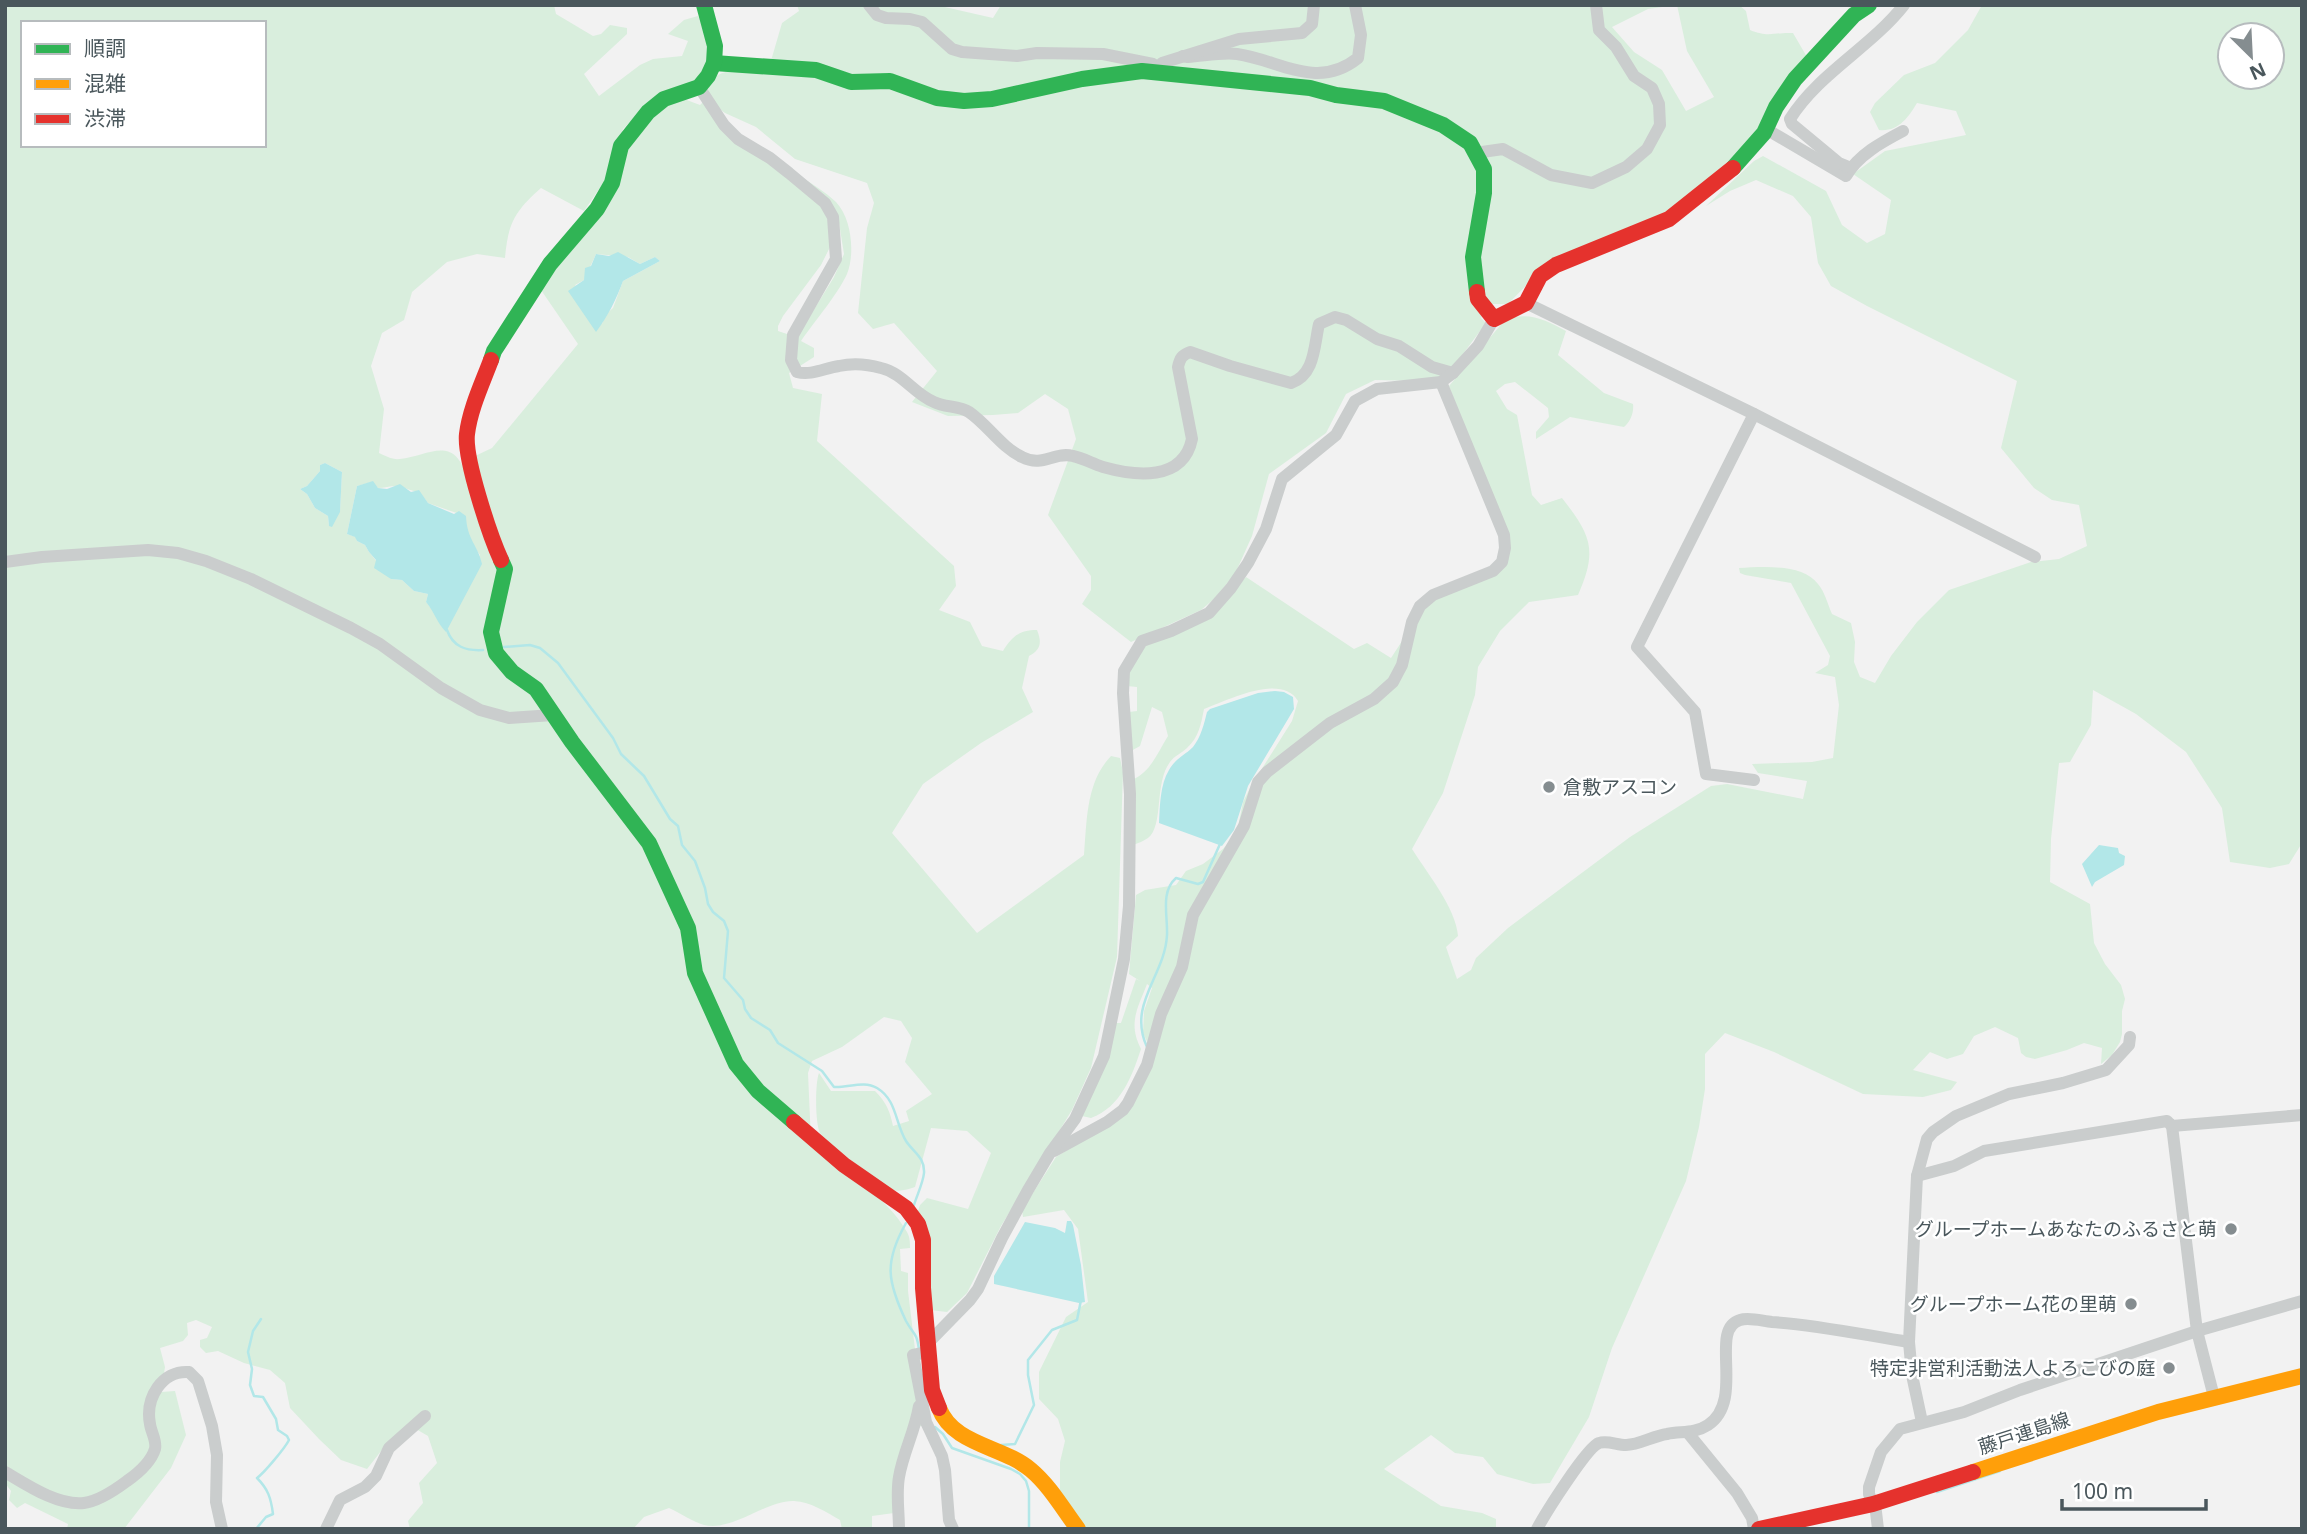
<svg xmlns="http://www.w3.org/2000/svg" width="2307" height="1534" font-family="'Noto Sans','Noto Sans JP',sans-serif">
	<rect width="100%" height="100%" fill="#f2f2f2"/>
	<g fill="#d9eedd" fill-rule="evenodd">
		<path d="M5 5H554L556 14 593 36 601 34 610 25 627 28V34L584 74 599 96 640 65 653 59 682 56 688 41 668 34 684 20 698 16 701 21 709 52 704 71 696 84 643 109 623 129 608 176 584 211 541 188C515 211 508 223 505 258L477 254 447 262 412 292 404 320 382 333 371 366 384 409 379 453C385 456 393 460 400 459 427 457 452 434 466 474L475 456 492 448 578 344 541 290 625 150 666 104 684 99 700 105 709 96 705 88C721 64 743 71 768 71L782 23 799 11 797 5H936L993 18 1001 5H1676L1648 9 1612 27 1634 52 1662 70 1686 111 1714 97 1687 51 1677 5H1739L1746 11 1750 30C1769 38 1774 32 1793 33L1807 57 1761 129 1732 163 1670 213 1549 262 1508 304H1488L1481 318 1486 323 1457 362 1439 377 1420 381 1375 380 1346 394 1326 433 1269 474 1252 536 1235 574 1214 599 1201 610 1131 642 1082 604 1091 590V576L1048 515 1076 439 1068 409 1045 394 1018 413 993 415 948 416 912 402 937 371 894 323 873 329 858 313 867 228 874 203 867 183 795 159 756 127 725 113 713 104 709 106 826 210 832 243 821 265 783 316 778 326V331L787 334 802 329 834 277 844 254 839 223 801 177C813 184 825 192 836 202 852 219 855 254 847 274 838 294 814 322 801 341L814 348V357L789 373 793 388 822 394 817 441 954 566 956 586 939 610 970 622 982 646 1003 651C1012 636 1020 630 1037 630 1042 642 1041 650 1029 656L1022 688 1033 712 981 743 923 784 892 833 977 933 1084 855C1087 820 1086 782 1111 756L1120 758 1123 772 1117 957 1091 1068 1072 1110 1001 1226 967 1293 947 1312 930 1310 917 1214 920 1205 927 1198 968 1209 991 1153 967 1131 931 1128 915 1187C909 1189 900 1192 893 1190 887 1189 824 1140 820 1133 815 1123 815 1083 819 1073L831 1091H875C886 1102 890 1111 893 1126L909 1121 906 1111 932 1094 905 1062 912 1038 901 1021 884 1017 842 1047 812 1061 808 1073 811 1141C841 1167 887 1197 907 1232 910 1237 910 1243 910 1248L900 1249 901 1271 908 1273V1291L924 1424 911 1432 894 1513 872 1516V1529H842L840 1520C826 1512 811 1502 794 1501 766 1500 733 1532 704 1525 693 1522 680 1513 669 1508L644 1517 633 1529H410L408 1521 423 1503 419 1483 437 1463 428 1436 409 1425 385 1446 367 1469 341 1460 319 1439 290 1408 285 1383 270 1370 244 1363 218 1351 206 1353 200 1347V1340L207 1338 212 1327 196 1320 187 1323 188 1335 183 1341 160 1348 165 1367 161 1392 175 1391 186 1435 171 1468 124 1529H67L68 1524 25 1503 17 1508 9 1500 11 1491 5 1483ZM23 23H264V145H23ZM596 254 628 257 640 264 655 257 660 261 623 281 613 308 605 315 602 324 575 285 584 280ZM325 463 342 472 340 511 329 526 328 516 315 508 307 494 300 489 307 486 320 471V465ZM372 482 378 488C384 488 390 486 396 486 404 486 410 492 419 491L428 503 465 516C466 532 471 543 480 555L436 614 426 602 428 594 414 591 402 580 391 579 369 552 365 545 357 541 356 537 347 534 357 486Z"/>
		<path d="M1982 5H2302V843L2289 864 2270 868 2230 862 2222 808 2186 752 2136 714 2093 690 2091 725 2070 762 2059 763 2051 839 2050 882 2090 904 2094 943 2105 964 2121 985 2125 999 2122 1011V1034L2120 1042 2112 1055 2101 1064 2102 1048 2084 1043 2067 1050 2035 1059 2026 1057 2021 1053 2018 1038 1995 1027 1974 1036 1963 1054 1947 1059 1930 1052 1913 1070 1957 1082 1951 1090 1923 1097 1863 1094 1774 1052 1725 1033 1705 1054V1089L1699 1127 1686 1181 1612 1348 1589 1417 1550 1483 1533 1484 1497 1474 1483 1457 1455 1453 1431 1435 1384 1469 1441 1506 1482 1513 1496 1519V1529H1084L1060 1491V1462L1065 1441 1058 1419 1039 1399V1372L1066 1317 1088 1302 1078 1229 1064 1210 1023 1217 1022 1210 1056 1157 1126 1114 1151 1050 1143 1033 1144 1011 1152 988 1147 984C1137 1010 1128 1023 1141 1049 1132 1076 1121 1107 1091 1118L1082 1116 1116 1023H1121L1136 979 1140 981 1129 974 1136 895 1145 890 1176 885 1186 871 1203 864 1223 849 1237 832 1243 802 1251 786 1292 721 1298 701C1281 673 1229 700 1204 709 1201 724 1199 737 1187 748 1182 753 1174 756 1170 762 1154 783 1164 826 1148 838 1144 841 1138 843 1133 845L1134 779C1151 771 1158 752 1168 736L1162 712 1152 707 1140 746 1131 751 1129 712 1137 711V687L1127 686 1128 671 1146 645 1212 615 1246 577 1354 649 1367 643 1391 658 1419 615 1435 598 1483 580 1509 544 1449 386 1504 321C1526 310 1546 320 1566 331L1558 355 1604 393 1633 404C1634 412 1631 421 1624 427L1570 417 1536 439V432L1549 417 1548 408 1515 382 1505 384 1496 391 1507 409 1517 415 1532 495 1541 505 1562 498C1591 535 1598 550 1578 595L1529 602 1500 631 1478 667 1475 695 1443 793 1412 849C1427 873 1456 908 1458 936L1446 947 1457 979 1471 970 1476 958 1508 928 1630 837 1711 786 1727 784 1803 799 1807 781 1758 773 1752 764 1812 762 1833 758 1839 705 1835 677 1815 673 1828 665 1830 656 1791 583 1745 575 1740 573 1739 568C1761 567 1803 563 1818 584 1825 592 1828 605 1832 614L1851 623 1855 642 1854 662 1860 677 1875 683 1891 656 1917 622 1949 590 2031 562 2059 559 2087 546 2079 505 2052 500 2034 488 2001 448 2017 381 1867 306 1831 286 1818 263 1811 217 1793 196 1756 180 1730 191 1706 206 1754 161 1763 156 1826 191 1842 225 1867 243 1885 234 1891 200 1853 174 1885 151 1966 135 1956 111 1917 103C1908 118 1898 132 1879 130L1870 112 1875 103 1904 75 1935 63 1968 30ZM2230 35H2272V77H2230Z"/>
	</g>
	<g fill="#b2e7e8">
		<path d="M618 252 640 264 655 257 660 261 623 281C616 300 608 316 596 332L568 291 584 280 585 268 591 266 596 254 609 256Z"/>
		<polygon points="325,463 342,472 340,512 332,527 329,526 328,516 315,508 307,494 300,489 307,486 320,471 320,465"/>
		<path d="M373 481 378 488 387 489 400 484 411 492 419 490 428 503 454 514 459 511 466 516C467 540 478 545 482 564L446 632C437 623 435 613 426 602L428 594 414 591 402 580 391 579 374 568 376 560 369 552 365 545 357 541 355 537 347 534 357 486Z"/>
		<path d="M1275 691 1284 692 1293 697 1294 709 1248 786 1234 830 1222 846 1159 823C1160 805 1160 785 1169 770 1175 759 1185 755 1193 747 1201 737 1204 724 1207 712L1210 709 1258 693Z"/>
		<polygon points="2099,845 2118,848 2119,853 2125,856 2124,865 2095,882 2092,887 2082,864"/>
		<polygon points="1067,1221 1071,1221 1073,1225 1081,1265 1085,1302 1079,1303 994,1284 994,1276 1025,1222 1055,1228 1065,1233"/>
	</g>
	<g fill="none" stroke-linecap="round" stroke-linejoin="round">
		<g stroke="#b2e7e8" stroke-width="2.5">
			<path d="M447 630C453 647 466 651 483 650"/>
			<path d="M504 647 530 645 540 648 558 663 613 738 621 754 644 776 670 819 678 826 682 845 695 861 705 888 708 904 713 912 724 921 728 931 724 978 743 1000 745 1009 751 1018 770 1030 778 1043 822 1071 834 1087C848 1088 864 1080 877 1088 897 1100 895 1123 906 1141 913 1152 925 1157 924 1173 923 1183 917 1195 914 1205"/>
			<path d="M1147 1047C1127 1004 1165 976 1167 935 1168 916 1160 892 1176 878L1198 884 1203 882 1220 844"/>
			<path d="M906 1223C884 1262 887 1281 906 1321 913 1334 917 1332 919 1350"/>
			<polyline points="935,1427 943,1434 952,1448 1011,1469 1020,1474 1026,1481 1029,1491 1029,1529"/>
			<polyline points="1001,1445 1015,1444 1034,1405 1028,1375 1028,1360 1052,1330 1077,1320 1081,1300"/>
			<polyline points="1937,1492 2000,1471"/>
			<path d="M256 1529 266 1517 273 1514C271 1498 268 1489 257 1478 264 1473 285 1448 289 1440L287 1436 278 1430 276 1419 263 1397 254 1396 250 1385 252 1369 248 1352 253 1331 261 1319"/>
		</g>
		<g stroke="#cacdcd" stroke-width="12">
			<polyline points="869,5 877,15 886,18 910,19 922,22 952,49 962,52 1017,56 1037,53 1103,54 1153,64 1159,67"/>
			<path d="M1183 56 1188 57C1204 56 1222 52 1237 54 1280 60 1317 91 1358 58L1361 35 1355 5"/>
			<polyline points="1159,72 1162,63 1239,39 1302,33 1312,24 1314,5"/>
			<path d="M699 87 724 125 738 139 770 158 789 173 825 203 833 217 836 259 793 335 791 360 797 372C811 376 825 368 839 366 852 363 867 364 881 368 903 373 914 394 934 402 945 408 959 405 969 412 988 425 1001 447 1022 457 1043 468 1054 451 1073 456 1083 458 1093 464 1103 467 1135 476 1183 482 1192 439L1178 367C1180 358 1182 355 1190 352L1230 366 1291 383C1315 375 1314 346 1319 324L1335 317 1346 320 1377 339 1399 346 1432 367 1453 373"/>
			<path d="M1766 129 1846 176C1858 155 1882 142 1903 131"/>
			<polyline points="1475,153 1503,149 1551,175 1592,183 1626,167 1647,149 1660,125 1659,104 1652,88 1634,76 1616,47 1599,30 1596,5"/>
			<path d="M1851 168 1839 163 1792 124 1790 119C1819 73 1870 48 1904 5"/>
			<polyline points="1526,303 1754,414 2035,557"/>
			<polyline points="1754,414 1637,647 1695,712 1706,774 1754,780"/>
			<polyline points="5,562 42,557 148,550 178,553 206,561 251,579 351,628 380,644 441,688 480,710 509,718 553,715"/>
			<polyline points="2172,1126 2197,1331 2214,1397"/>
			<polyline points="1054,1151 1107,1122 1123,1110 1128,1103 1147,1065 1161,1014 1182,967 1193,915 1244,826 1258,782 1267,772 1330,723 1374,699 1393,682 1402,665 1412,622 1420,606 1433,595 1493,571 1502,562 1505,548 1504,535 1441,382"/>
			<polyline points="1917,1176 1954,1166 1984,1151 2167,1121 2172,1126 2302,1115"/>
			<polyline points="927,1344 970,1300 978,1289 1002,1238 1028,1190 1050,1153 1075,1119 1104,1056 1124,959 1129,906 1130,794 1123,693 1124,671 1142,641 1171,631 1209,613 1231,588 1248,563 1266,529 1282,479 1336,435 1355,401 1377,389 1441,382 1453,373 1478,346 1494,319"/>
			<polyline points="928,1352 913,1355 926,1422 942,1456 945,1470 949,1520 953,1529"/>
			<polyline points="1922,1422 1912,1375 1909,1342 1917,1176 1927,1139 1933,1132 1956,1116 2009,1094 2063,1083 2106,1070 2129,1045 2130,1037"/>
			<polyline points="1688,1433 1737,1493 1752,1518 1754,1529"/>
			<path d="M5 1472C27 1485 58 1506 84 1503 99 1501 115 1490 127 1481 137 1474 151 1462 155 1449 157 1441 151 1432 150 1424 145 1398 162 1370 189 1372L198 1381 212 1426 217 1455 216 1502 222 1529"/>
			<polyline points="326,1529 340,1500 365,1487 376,1476 389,1448 425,1416"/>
			<path d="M899 1529C899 1512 896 1494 899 1477 903 1453 915 1431 919 1406"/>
			<path d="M1537 1529C1545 1514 1587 1447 1599 1443 1607 1440 1617 1445 1626 1445 1639 1445 1653 1436 1667 1434 1682 1431 1694 1434 1708 1425 1746 1400 1708 1329 1740 1320 1749 1317 1762 1321 1772 1322 1818 1325 1864 1335 1909 1342"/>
			<polyline points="1878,1529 1876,1512 1869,1494 1869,1487 1881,1452 1900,1429 1964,1412 2020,1390 2197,1331 2302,1301"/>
		</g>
		<g stroke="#30b455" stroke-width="16">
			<polyline points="714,63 816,70 851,82 890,81 937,98 964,101 992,99 1082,79 1142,71 1310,88 1336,95 1384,101 1443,125 1470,143 1484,169 1484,193 1473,257 1477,292"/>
			<polyline points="1733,168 1764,133 1776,107 1795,79 1854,15 1869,5"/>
			<polyline points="491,360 494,351 550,264 597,209 612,183 621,146 648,112 664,99 699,87 708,76 714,63 715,46 704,5"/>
			<polyline points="501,560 505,569 491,632 496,653 512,672 536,689 572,742 649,843 688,928 695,973 736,1064 758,1091 794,1122"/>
		</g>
		<g stroke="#ff9f0a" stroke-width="16">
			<path d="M939 1408C953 1445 1003 1446 1031 1470 1050 1486 1063 1509 1078 1529"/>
			<polyline points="1973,1472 2158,1412 2302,1376"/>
		</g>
		<g stroke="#e5322d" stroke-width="16">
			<polyline points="1477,292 1478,299 1494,319 1526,303 1540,276 1556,265 1669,219 1733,168"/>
			<path d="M491 360C482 384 470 409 467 434 464 458 490 536 501 560"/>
			<polyline points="794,1122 844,1165 906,1208 918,1224 923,1240 923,1288 932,1390 939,1408"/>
			<polyline points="1759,1529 1873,1504 1973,1472"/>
		</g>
	</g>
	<g fill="#858d90" stroke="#fff" stroke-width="2.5">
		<circle cx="1549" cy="787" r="7"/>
		<circle cx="2231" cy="1229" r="7"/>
		<circle cx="2131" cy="1304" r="7"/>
		<circle cx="2169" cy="1368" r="7"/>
	</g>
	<g text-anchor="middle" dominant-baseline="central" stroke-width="5" stroke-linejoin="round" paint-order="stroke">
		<g font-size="19" fill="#4a575c" stroke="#fff" text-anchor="end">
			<text x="1563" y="787" text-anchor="start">倉敷アスコン</text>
			<text x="2217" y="1229">グループホームあなたのふるさと萌</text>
			<text x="2117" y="1304">グループホーム花の里萌</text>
			<text x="2155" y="1368">特定非営利活動法人よろこびの庭</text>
		</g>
		<g font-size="19" fill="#4a575c" stroke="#fff">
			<text transform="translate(2024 1433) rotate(-18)">藤戸連島線</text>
		</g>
	</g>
	<rect width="2307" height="1534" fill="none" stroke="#4a575c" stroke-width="14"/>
	<rect x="21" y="21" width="245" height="126" fill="#ffffff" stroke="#b7bcbe" stroke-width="2"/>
	<rect x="35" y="44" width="35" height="10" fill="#30b455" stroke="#b7bcbe" stroke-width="2"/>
	<text x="84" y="56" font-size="21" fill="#4a575c">順調</text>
	<rect x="35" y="79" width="35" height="10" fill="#ff9f0a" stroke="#b7bcbe" stroke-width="2"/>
	<text x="84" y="91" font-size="21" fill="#4a575c">混雑</text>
	<rect x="35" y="114" width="35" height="10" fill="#e5322d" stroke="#b7bcbe" stroke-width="2"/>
	<text x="84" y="126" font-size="21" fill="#4a575c">渋滞</text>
	<g transform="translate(2251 56) rotate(156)"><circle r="33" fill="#ffffff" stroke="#b7bcbe" stroke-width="2"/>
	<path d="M0-5L12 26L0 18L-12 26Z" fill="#858d90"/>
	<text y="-10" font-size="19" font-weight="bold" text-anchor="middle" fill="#4a575c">N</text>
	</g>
	<path d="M2062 1499v10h144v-10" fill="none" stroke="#4a575c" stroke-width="3.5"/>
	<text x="2072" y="1499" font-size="21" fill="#4a575c" stroke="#ffffff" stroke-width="5" paint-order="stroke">100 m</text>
</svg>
